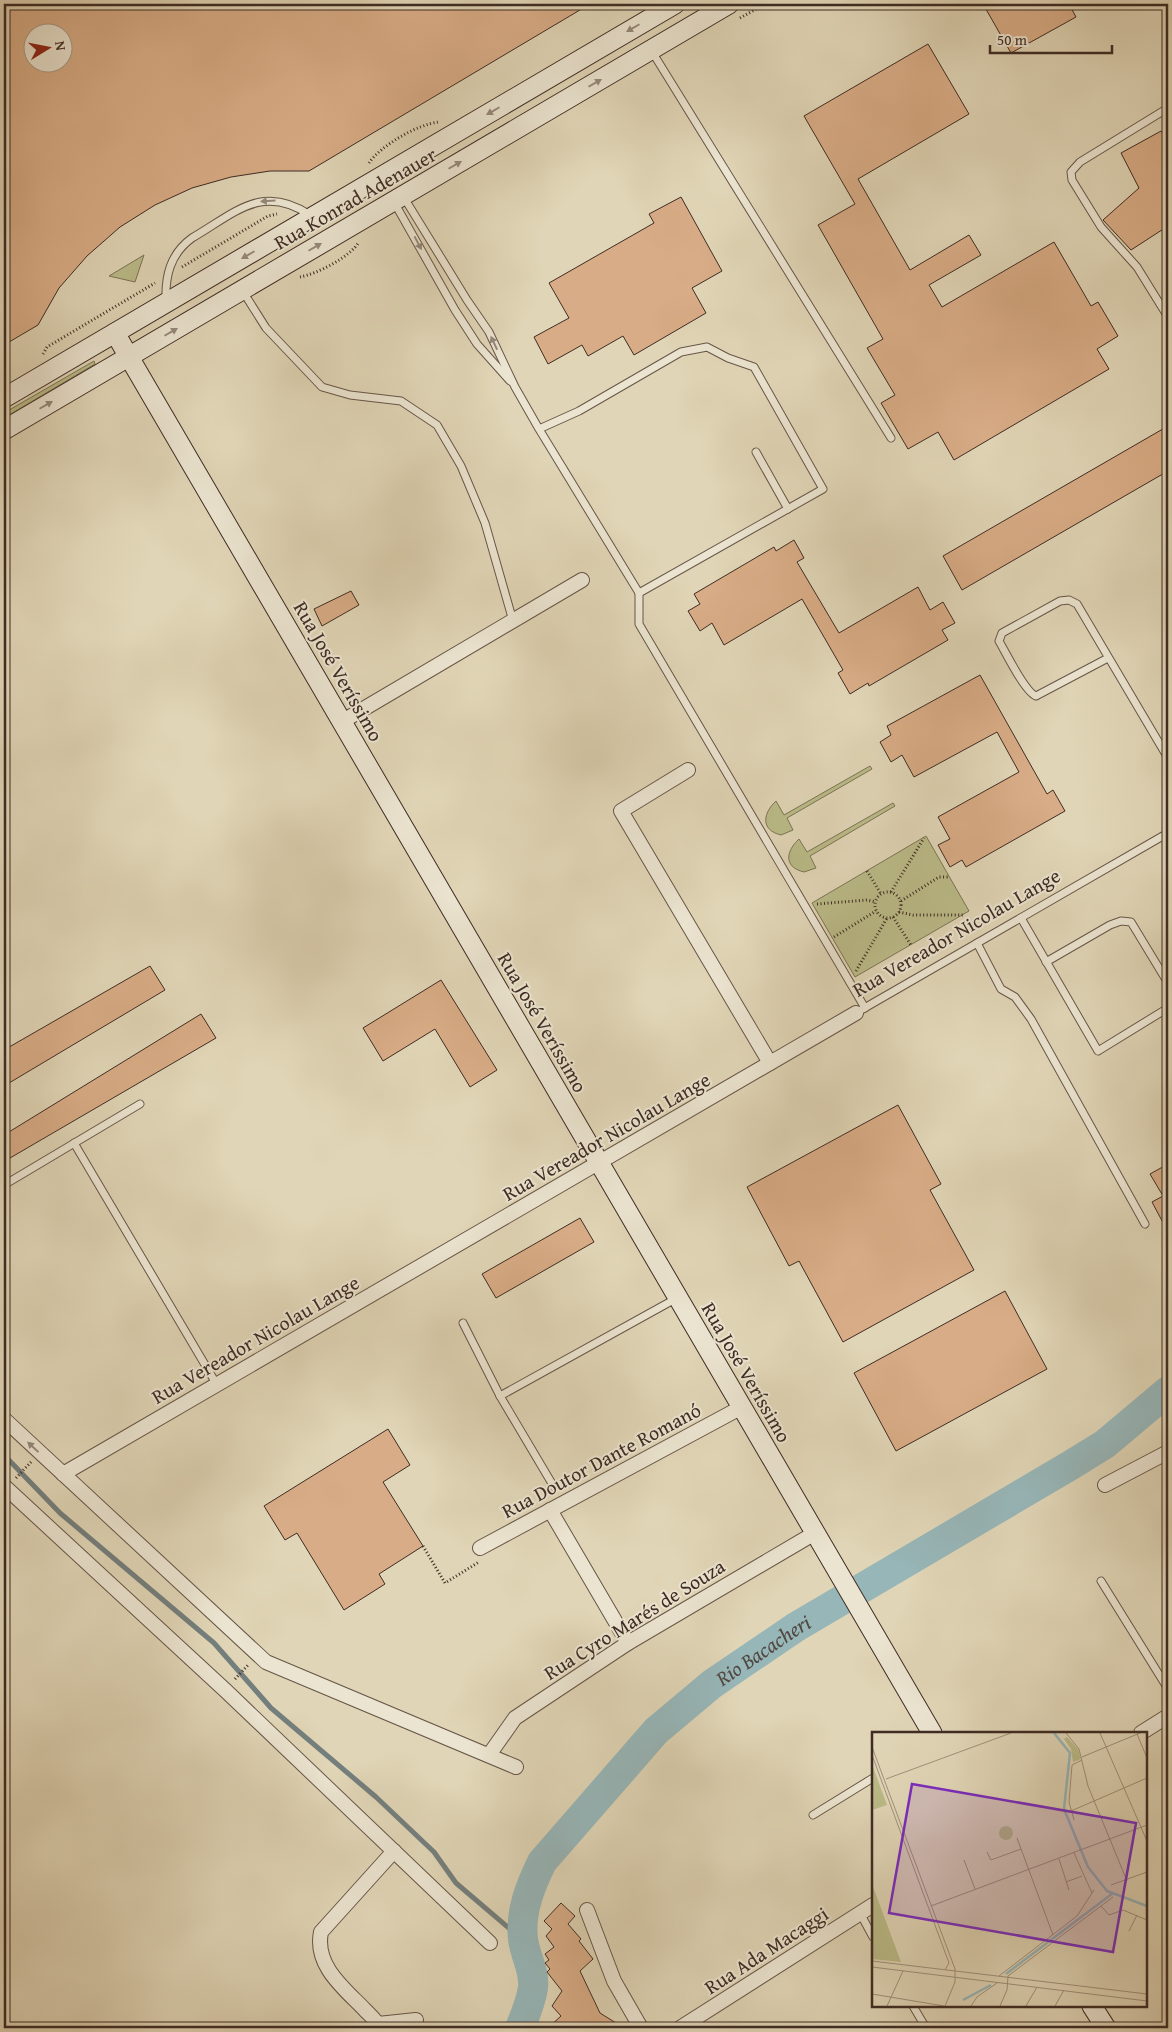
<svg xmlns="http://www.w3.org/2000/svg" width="1172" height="2032" font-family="'Gentium Book Plus',serif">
	<rect width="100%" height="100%" fill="#e0d5b6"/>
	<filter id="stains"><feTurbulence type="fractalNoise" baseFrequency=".004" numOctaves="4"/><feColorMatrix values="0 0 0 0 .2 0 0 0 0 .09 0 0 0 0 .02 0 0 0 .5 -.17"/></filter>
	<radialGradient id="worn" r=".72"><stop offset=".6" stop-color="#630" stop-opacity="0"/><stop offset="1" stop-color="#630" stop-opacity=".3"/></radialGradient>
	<g fill="#babb88" stroke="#7c7456">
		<polygon points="144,255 135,282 109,276"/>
		<polygon points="94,361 95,364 4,418 4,413"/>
		<path d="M870 766 872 769 787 818 793 830 781 835C760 830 763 813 776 801L784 815Z"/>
		<path d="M893 803 895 806 810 856 816 868 804 872C783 867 786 851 799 839L807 852Z"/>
		<polygon points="926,836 969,911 855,977 812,903"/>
	</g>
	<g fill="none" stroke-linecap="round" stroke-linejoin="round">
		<polyline stroke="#747f7d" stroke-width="5" points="4,1455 60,1513 214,1643 271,1708 376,1797 434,1852 456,1883 523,1940"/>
		<path stroke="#97b6b8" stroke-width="30" id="s1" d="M520 2028C525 2016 531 2001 533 1988 535 1971 525 1956 523 1939 520 1911 530 1887 542 1862L656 1731 712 1684 796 1627 1071 1465 1105 1444 1168 1391"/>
	</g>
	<g fill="#d8ac86" stroke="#3f2c24" fill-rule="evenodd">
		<path d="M4 4H590L309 171H270L231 177 192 188 155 205 120 227 87 256 59 288 38 325 4 345ZM32 32H62V62H32Z"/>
		<polygon points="983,4 1069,4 1076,17 1011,53"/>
		<polygon points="928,44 969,114 858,179 910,270 969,235 981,255 929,285 942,307 1054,242 1091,306 1098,302 1118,336 1097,349 1109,369 954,460 938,432 908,449 881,403 895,395 867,348 883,339 818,225 855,204 804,116"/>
		<polygon points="1161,131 1168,142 1168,226 1131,250 1103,220 1139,188 1121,153"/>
		<polygon points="681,197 722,271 692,288 706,313 634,355 623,336 588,356 582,345 548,364 534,337 569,318 549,283 654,223 649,214"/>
		<polygon points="1168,426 1168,471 962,590 943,556"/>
		<polygon points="794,540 804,558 797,562 839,633 918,587 930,610 943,602 955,623 942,630 948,640 869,686 868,683 850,694 838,673 843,670 802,599 724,645 712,623 700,631 688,611 700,604 694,594 774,547 776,551"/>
		<polygon points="351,591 359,605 322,626 314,609"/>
		<polygon points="980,675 1047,794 1053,790 1065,811 966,867 962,860 950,867 938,845 950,839 938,817 1019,772 997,732 914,777 902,755 891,762 880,742 891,735 887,726"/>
		<polygon points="150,966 165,990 4,1086 4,1050"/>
		<polygon points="441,980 497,1070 470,1087 435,1029 383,1061 363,1028"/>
		<polygon points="201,1014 216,1038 10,1158 4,1147 4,1135"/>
		<polygon points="898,1105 941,1184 930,1190 974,1270 843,1342 799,1261 789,1266 747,1187"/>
		<polygon points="1168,1164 1168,1232 1152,1202 1163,1196 1150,1174"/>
		<polygon points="580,1218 594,1242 496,1298 482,1274"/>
		<polygon points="1005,1291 1047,1369 896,1451 854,1373"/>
		<polygon points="388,1429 410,1465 383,1482 423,1546 379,1574 385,1584 344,1610 297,1533 285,1540 264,1506"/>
		<polygon points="561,1903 575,1916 568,1924 581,1939 579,1941 593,1959 580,1971 600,2013 624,2028 548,2028 561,2016 552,2006 562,1991 547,1972 550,1969 545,1963 549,1960 545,1954 554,1947 546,1936 552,1929 544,1921"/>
	</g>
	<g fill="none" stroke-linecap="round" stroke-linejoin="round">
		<g stroke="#675648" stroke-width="9">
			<g id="lane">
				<polyline points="651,50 891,438"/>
				<polyline points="1168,108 1080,162 1071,172 1072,180 1101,227 1137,267 1168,317"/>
				<polyline points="403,196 467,300 489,332 515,387 539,429 639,593 823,489 754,367 728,358 707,347 681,352 579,411 539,429"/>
				<polyline points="394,202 455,310 477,344 510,381"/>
				<polyline points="242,290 266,328 322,387 350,395 401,401 437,425 461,466 485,523 513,621"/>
				<path d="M166 302C165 276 170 254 192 238 235 213 262 183 310 215"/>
				<polyline points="756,452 788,509"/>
				<polyline points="639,593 639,624 865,1008"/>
				<path d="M1108 658 1036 696C1025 692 1006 653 999 641L1002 633 1060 601 1069 600 1077 604 1168 758"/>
				<polyline points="1168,663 1168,671"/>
				<polyline points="1021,918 1098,1051 1168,1008"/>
				<polyline points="977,943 1001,989 1015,997 1031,1019 1145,1224"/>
				<polyline points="1046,962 1110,925 1121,921 1131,922 1168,983"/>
				<polyline points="861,1010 1168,833"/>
				<polyline points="74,1143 217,1385"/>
				<polyline points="4,1185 140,1104"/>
				<polyline points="463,1323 500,1396 554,1487"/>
				<polyline points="500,1396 677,1298"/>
				<polyline points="1101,1581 1168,1689"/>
				<polyline points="813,1815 873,1778"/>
				<polyline points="860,1913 873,1937"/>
				<polyline points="913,2006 926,2028"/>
			</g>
		</g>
		<g stroke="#675648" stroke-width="16">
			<g id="street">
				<polyline points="343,721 582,580"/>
				<polyline points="688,770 621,811 770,1063"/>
				<polyline points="4,1419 266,1662 516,1767"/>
				<polyline points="63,1474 856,1013"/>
				<polyline points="1105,1485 1168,1452"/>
				<polyline points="4,1486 225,1690 490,1943"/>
				<polyline points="550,1510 628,1643"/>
				<polyline points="480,1548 742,1407"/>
				<polyline points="1141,1733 1168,1716"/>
				<polyline points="489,1755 515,1718 628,1643 815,1533"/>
				<polyline points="587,1910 614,1981 641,2028"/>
				<polyline points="378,2024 416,2020"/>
				<path d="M380 2028C377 2021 371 2016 365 2010 345 1989 314 1966 321 1932L394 1851"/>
				<polyline points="680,2028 873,1905"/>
			</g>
		</g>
		<g stroke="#3f2c24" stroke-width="21">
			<g id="secondary">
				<polyline points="115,333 932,1733"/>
				<polyline points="4,398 675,4"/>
				<polyline points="4,430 729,4"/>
				<polyline points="1092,2006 1106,2028"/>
			</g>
		</g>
		<g stroke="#3f2c24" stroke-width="3" stroke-dasharray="1 2.5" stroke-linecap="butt">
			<polyline points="740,18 765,4"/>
			<path d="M369 163C380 146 418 124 439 122"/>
			<polyline points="182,267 268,216 277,214"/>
			<path d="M300 277C317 274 350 257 359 242"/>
			<polyline points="43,354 47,347 155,283"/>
			<polyline points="867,871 881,894"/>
			<circle cx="888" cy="905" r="13"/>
			<polyline points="891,892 924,838"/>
			<polyline points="901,901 939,877 950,877"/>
			<polyline points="817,904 867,900 876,902"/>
			<polyline points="899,912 913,915 963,915"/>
			<polyline points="893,917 911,945"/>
			<polyline points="834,937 876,911"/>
			<polyline points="856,971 887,918"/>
			<polyline points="16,1478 31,1462"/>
			<polyline points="423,1546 445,1583 479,1562"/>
			<polyline points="235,1679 249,1664"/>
		</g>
		<use href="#lane" stroke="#ebe4d0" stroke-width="7"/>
		<use href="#street" stroke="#ebe4d0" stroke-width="14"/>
		<use href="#secondary" stroke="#ebe4d0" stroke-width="19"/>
	</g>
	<defs><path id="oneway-solid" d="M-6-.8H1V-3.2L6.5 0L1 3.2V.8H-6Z" transform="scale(1.25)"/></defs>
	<g fill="#95887a">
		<use href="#oneway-solid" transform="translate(633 28) rotate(150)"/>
		<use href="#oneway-solid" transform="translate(595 83) rotate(-30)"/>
		<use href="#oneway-solid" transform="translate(493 111) rotate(150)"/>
		<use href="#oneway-solid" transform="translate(455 165) rotate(-30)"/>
		<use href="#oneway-solid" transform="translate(268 201) rotate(176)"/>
		<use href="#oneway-solid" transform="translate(418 243) rotate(62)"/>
		<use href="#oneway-solid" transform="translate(315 247) rotate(-30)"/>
		<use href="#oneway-solid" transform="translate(248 255) rotate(150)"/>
		<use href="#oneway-solid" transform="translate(171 332) rotate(-30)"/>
		<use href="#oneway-solid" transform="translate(494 343) rotate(-115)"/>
		<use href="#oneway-solid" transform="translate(46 405) rotate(-30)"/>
		<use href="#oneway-solid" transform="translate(33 1447) rotate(-137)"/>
	</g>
	<g text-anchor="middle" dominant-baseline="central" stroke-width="4" stroke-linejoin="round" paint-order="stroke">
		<g font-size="20" fill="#3f2c24" stroke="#ebe4d0">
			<text transform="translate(355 198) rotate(-30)">Rua Konrad Adenauer</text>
			<text transform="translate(339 671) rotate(60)">Rua José Veríssimo</text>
			<text transform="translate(956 932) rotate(-30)">Rua Vereador Nicolau Lange</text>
			<text transform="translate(543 1022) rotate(60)">Rua José Veríssimo</text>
			<text transform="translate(606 1136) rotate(-30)">Rua Vereador Nicolau Lange</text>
			<text transform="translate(255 1339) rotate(-30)">Rua Vereador Nicolau Lange</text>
			<text transform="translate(747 1372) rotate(60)">Rua José Veríssimo</text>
			<text transform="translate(601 1460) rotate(-28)">Rua Doutor Dante Romanó</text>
			<text transform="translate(634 1619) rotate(-32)">Rua Cyro Marés de Souza</text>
			<text transform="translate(766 1950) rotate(-33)">Rua Ada Macaggi</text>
		</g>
		<g font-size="21" font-style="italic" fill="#514842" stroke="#ebe4d0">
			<text stroke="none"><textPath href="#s1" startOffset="481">Rio Bacacheri</textPath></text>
		</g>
	</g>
	<g transform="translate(872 1732)">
		<rect width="275" height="275" fill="#e0d5b6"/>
		<path d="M195 5 206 17 209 27 201 30 199 17 192 7ZM0 32 15 73 0 78ZM127 101a7 7 0 1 1 14 0a7 7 0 1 1-14 0ZM0 152 29 230 0 227Z" fill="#babb88"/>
		<path fill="none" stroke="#97b6b8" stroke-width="2.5" d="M182 1 198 21 192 77 216 135 235 159 275 174M134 242 241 161M91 268 119 253"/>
		<path fill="none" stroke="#a0917c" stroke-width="1" d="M194 1 207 17 216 54 255 149M228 1 275 109M265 2 275 26M0 15 83 237V250L73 274M0 23 77 231 73 238M210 25 268 1M14 47 139 1M199 79 275 46M202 88 197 70 200 33 210 28M145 106 181 203M115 120 119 128 149 117M202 121 220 161M187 127 197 158M92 128 103 157M194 150 210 144M239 153 275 140M59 174 275 93M229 174 237 183 251 178 275 188M257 199 265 183M0 229 275 262M0 235 275 269M127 244 205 184 222 158M0 262 72 274M15 274 31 239M99 274 105 265 125 251M128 274 135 258 136 244 241 165M154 274 165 255M183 274 192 258"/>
		<path fill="#7b2cbf" fill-opacity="0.15" stroke="#7b2cbf" stroke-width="2.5" d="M40 52 264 91 241 220 17 181Z"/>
		<rect width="275" height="275" fill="none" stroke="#3f2c24" stroke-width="2.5"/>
	</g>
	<rect width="1172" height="2032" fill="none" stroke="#e0d5b6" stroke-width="20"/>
	<rect x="5" y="5" width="1162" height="2022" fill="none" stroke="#3f2c24" stroke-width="2.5"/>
	<rect x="10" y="10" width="1152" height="2012" fill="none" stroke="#3f2c24"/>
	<g transform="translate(48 48) rotate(80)"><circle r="24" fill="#ebe4d0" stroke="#a69a8b"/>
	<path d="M0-4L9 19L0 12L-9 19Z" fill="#8f2418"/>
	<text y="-8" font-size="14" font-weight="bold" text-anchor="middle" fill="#3f2c24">N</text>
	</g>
	<path d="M990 45v8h122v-8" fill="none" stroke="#3f2c24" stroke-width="2.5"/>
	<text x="997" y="45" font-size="15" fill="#3f2c24" stroke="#ebe4d0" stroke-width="4" paint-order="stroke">50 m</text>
	<rect width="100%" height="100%" filter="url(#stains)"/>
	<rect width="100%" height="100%" fill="url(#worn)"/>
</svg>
